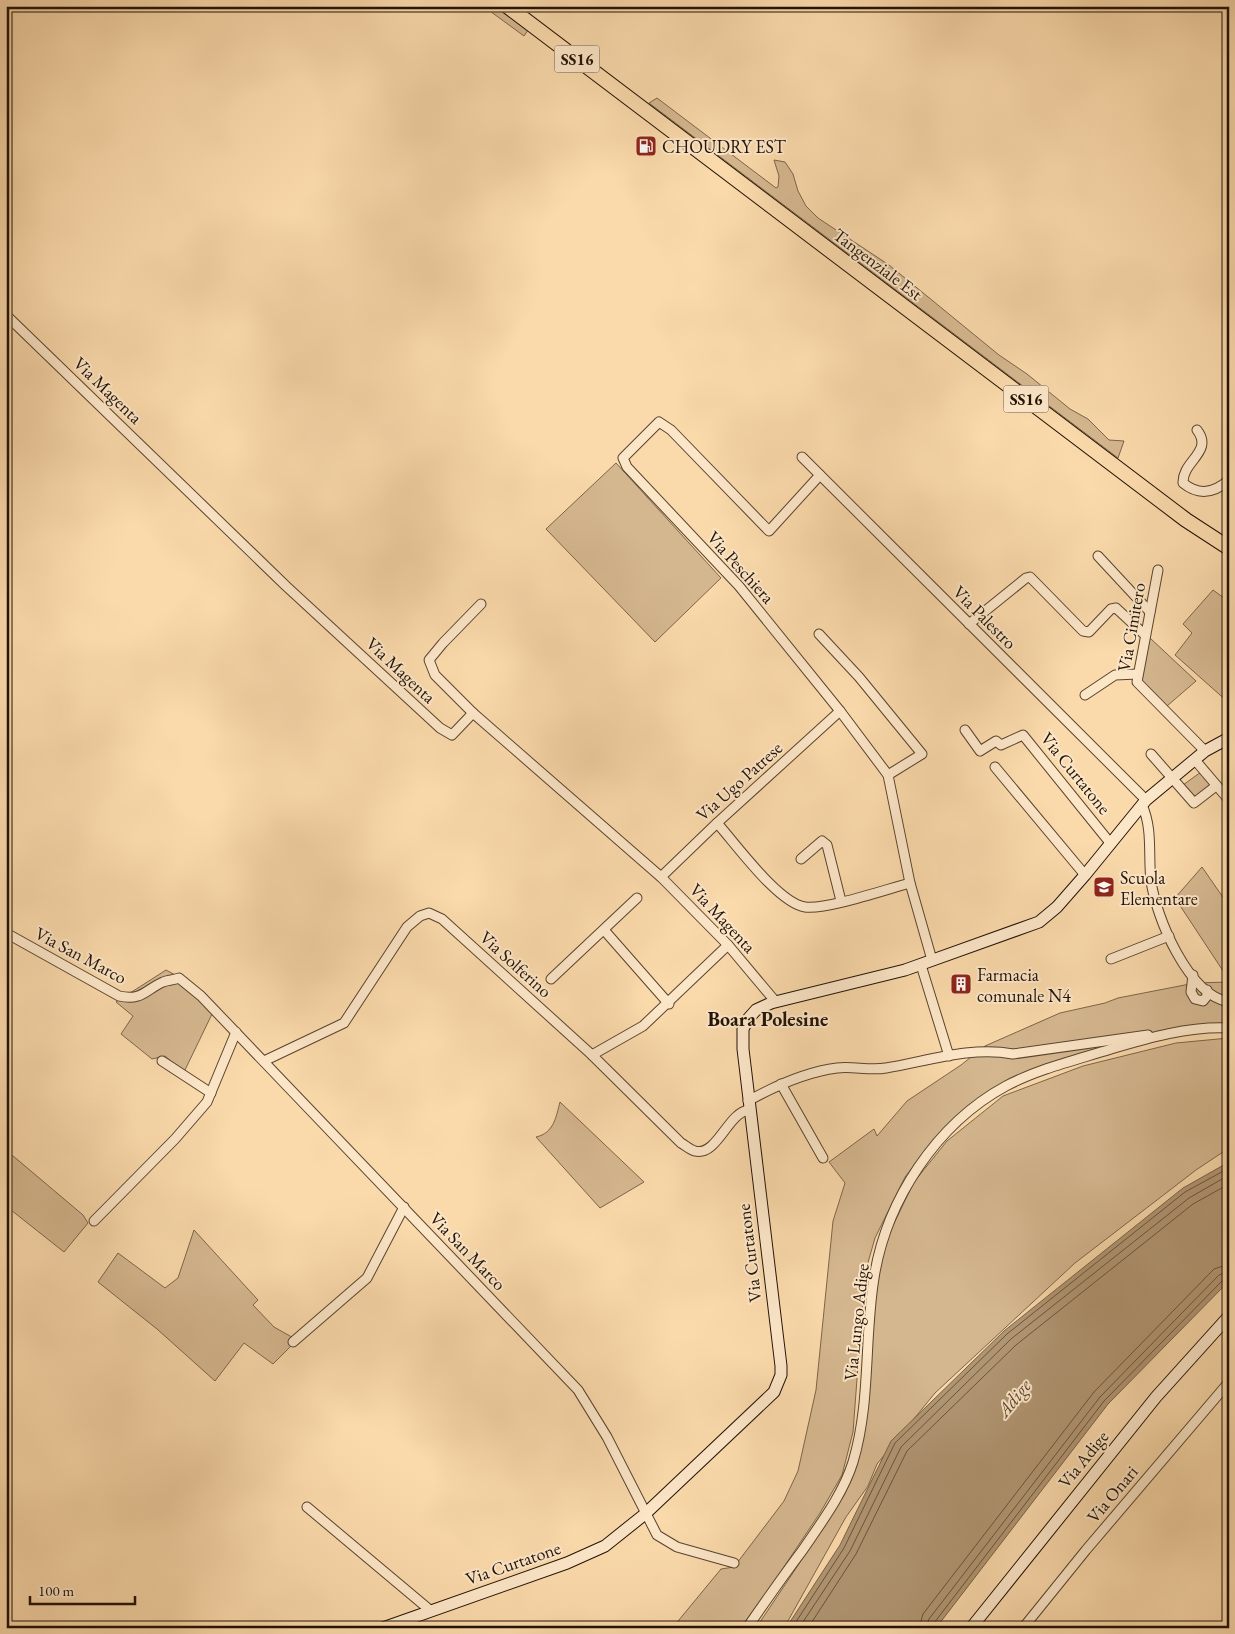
<svg xmlns="http://www.w3.org/2000/svg" width="1235" height="1634" font-family="'EB Garamond',serif">
	<rect width="100%" height="100%" fill="#fad9ab"/>
	<filter id="stains"><feTurbulence type="fractalNoise" baseFrequency=".004" numOctaves="4"/><feColorMatrix values="0 0 0 0 .2 0 0 0 0 .09 0 0 0 0 .02 0 0 0 .5 -.17"/></filter>
	<radialGradient id="worn" r=".72"><stop offset=".6" stop-color="#630" stop-opacity="0"/><stop offset="1" stop-color="#630" stop-opacity=".3"/></radialGradient>
	<g fill="#d5b78f" stroke="#7c654a">
		<polygon points="483,6 496,6 528,30 524,36"/>
		<polygon points="657,98 776,188 778,187 779,176 774,160 785,162 793,174 798,191 806,206 818,218 889,265 999,355 1027,374 1070,409 1088,419 1109,440 1124,441 1118,458 649,103"/>
		<polygon points="616,463 721,578 655,642 546,529"/>
		<polygon points="1213,590 1224,598 1229,594 1229,703 1175,655 1192,633 1183,624"/>
		<polygon points="1150,638 1196,681 1167,706 1142,683 1141,677"/>
		<polygon points="1201,772 1211,784 1194,798 1183,785"/>
		<polygon points="1202,867 1229,906 1229,980 1175,898"/>
		<polygon points="166,970 181,978 213,1012 184,1072 165,1056 152,1059 121,1034 133,1016 116,1002"/>
		<polygon points="1229,982 1229,1028 1174,1033 998,1087 939,1134 905,1177 875,1238 865,1273 853,1432 842,1475 820,1513 743,1628 676,1628 674,1626 721,1569 734,1567 784,1501 798,1471 816,1390 833,1221 845,1183 829,1162 874,1129 877,1136 907,1101 961,1065 985,1046 1060,1013 1105,1003 1118,998 1195,983"/>
		<polygon points="1229,1038 1229,1148 1196,1170 1075,1263 935,1393 877,1464 868,1486 846,1517 784,1628 756,1628 829,1519 852,1478 864,1434 875,1275 885,1242 914,1182 947,1141 1003,1096 1083,1066 1176,1043"/>
		<path d="M560 1102 644 1182 600 1208 536 1137C554 1133 556 1117 560 1102Z"/>
		<polygon points="6,1150 83,1215 88,1223 64,1252 6,1206"/>
		<polygon points="194,1230 258,1300 253,1305 274,1327 297,1340 273,1364 244,1343 215,1381 157,1329 98,1282 118,1253 165,1288 178,1278"/>
	</g>
	<polygon fill="#b19673" stroke="#786247" points="1229,1162 1229,1281 1108,1404 936,1628 786,1628 840,1545 891,1441 1004,1331 1183,1188"/>
	<g fill="none" stroke-linecap="round" stroke-linejoin="round">
		<g stroke="#6a543c" stroke-width="1">
			<polyline points="792,1628 844,1548 895,1443 1007,1334 1185,1192 1229,1168"/>
			<polyline points="799,1628 850,1551 901,1447 1011,1339 1189,1198 1229,1175"/>
			<polyline points="808,1628 856,1554 907,1451 1016,1345 1193,1204 1229,1184"/>
			<polyline points="919,1628 923,1614 1094,1392 1214,1269 1229,1264"/>
			<polyline points="926,1628 929,1619 1100,1397 1219,1275 1229,1271"/>
			<polyline points="933,1628 934,1623 1104,1401 1223,1280 1229,1278"/>
		</g>
		<g stroke="#58442e" stroke-width="11">
			<g id="street">
				<polyline points="6,315 286,586 440,728 452,735 473,713 661,877 728,945 775,1001"/>
				<path d="M1197 430C1214 452 1182 461 1183 483 1199 496 1214 493 1229 480"/>
				<polyline points="802,457 1146,800"/>
				<polyline points="820,475 769,531 671,430 659,422 623,458 627,467 739,586 840,711 888,775 910,883 932,960"/>
				<polyline points="1098,556 1150,612"/>
				<polyline points="1158,570 1137,682 1205,751"/>
				<polyline points="969,624 1026,578 1030,577 1083,631 1089,632 1111,609 1116,608 1145,635"/>
				<polyline points="819,634 859,677 922,754 888,775"/>
				<polyline points="1085,695 1115,675 1138,674"/>
				<polyline points="473,713 435,675 429,660 443,643 481,604"/>
				<polyline points="965,730 980,751 996,741 1001,745 1023,735 1111,844"/>
				<polyline points="1151,754 1194,803 1216,786"/>
				<polyline points="1195,760 1229,800"/>
				<polyline points="995,767 1085,875"/>
				<path d="M1142 805C1153 829 1148 855 1151 881 1156 917 1188 995 1229 1002"/>
				<path d="M717 823C736 844 778 903 805 907 826 910 887 889 910 883"/>
				<polyline points="801,859 822,841 827,845 841,901"/>
				<polyline points="661,877 717,823 840,711"/>
				<polyline points="604,930 669,1004"/>
				<path d="M6 933 119 996C142 1001 145 990 163 982 168 980 174 980 179 978L201 996 578 1390 607 1437 657 1535 677 1547 734 1563"/>
				<polyline points="1111,959 1169,936"/>
				<polyline points="921,965 949,1056"/>
				<polyline points="1193,975 1191,992 1195,999 1203,1001 1207,996 1207,990"/>
				<polyline points="551,979 637,898"/>
				<polyline points="592,1055 643,1026 728,945"/>
				<polyline points="162,1061 211,1093"/>
				<path d="M264 1061 344 1023 407 927 420 916 429 913 442 919 592 1055 681 1143C685 1145 690 1150 695 1151 717 1157 728 1112 749 1110"/>
				<polyline points="781,1084 823,1158"/>
				<path d="M748 1101C775 1086 805 1072 837 1068 853 1066 870 1071 886 1068 928 1061 971 1046 1013 1054L1148 1035"/>
				<polyline points="94,1221 175,1139 207,1102 236,1032"/>
				<polyline points="293,1342 367,1278 404,1207"/>
				<polyline points="307,1507 431,1611"/>
				<path d="M747 1628C765 1602 783 1576 802 1551 821 1523 843 1494 853 1462 871 1402 864 1339 874 1278 886 1201 936 1124 1006 1086 1038 1069 1076 1060 1111 1049 1148 1038 1189 1026 1229 1028"/>
				<polyline points="1023,1628 1086,1550 1229,1382"/>
			</g>
		</g>
		<g stroke="#221305" stroke-width="13">
			<g id="secondary">
				<polyline points="383,1628 567,1563 605,1546 645,1514 774,1392 781,1375 781,1366 743,1049 743,1029 748,1019 756,1010 771,1003 905,970 1039,922 1057,907 1085,875 1146,800 1205,751 1229,738"/>
				<polyline points="971,1628 1156,1397 1229,1316"/>
			</g>
		</g>
		<g stroke="#221305" stroke-width="16">
			<polyline id="primary" points="507,6 1186,520 1229,548"/>
		</g>
		<use href="#street" stroke="#fce6c8" stroke-width="9"/>
		<use href="#secondary" stroke="#fce6c8" stroke-width="11"/>
		<use href="#primary" stroke="#fad9ab" stroke-width="14"/>
	</g>
	<defs>
		<g id="fuel-square" transform="scale(1.125)"><rect x="-9" y="-9" width="18" height="18" rx="4" fill="#8f2418" stroke="#fce6c8"/><path d="M-5.5-6h7V0h2V4h1.3V-2.5L3-4.5l.8-.8L6-3V5H2.5V1h-1V6h-7ZM-4.2-4.7v3.2H.2V-4.7Z" fill="#fff"/></g>
		<g id="school-square" transform="scale(1.125)"><rect x="-9" y="-9" width="18" height="18" rx="4" fill="#8f2418" stroke="#fce6c8"/><path d="M0-5L7-2L0 1L-7-2ZM-4 1L0 2.5L4 1V4Q0 6-4 4Z" fill="#fff"/></g>
		<g id="building-square" transform="scale(1.125)"><rect x="-9" y="-9" width="18" height="18" rx="4" fill="#8f2418" stroke="#fce6c8"/><path d="M-4-6H4V6H1V3H-1V6H-4ZM-2.5-4.3h1.7v1.8h-1.7ZM.8-4.3h1.7v1.8H.8ZM-2.5-1h1.7V.8h-1.7ZM.8-1h1.7V.8H.8Z" fill="#fff"/></g>
	</defs>
	<g fill-rule="evenodd">
		<use href="#fuel-square" x="646" y="146"/>
		<use href="#school-square" x="1104" y="887"/>
		<use href="#building-square" x="961" y="984"/>
	</g>
	<g text-anchor="middle" dominant-baseline="central" stroke-width="4" stroke-linejoin="round" paint-order="stroke">
		<g fill="#fce6c8" stroke="#635240" stroke-width="1">
			<rect x="554.5" y="45.5" width="45" height="27" rx="4"/>
			<rect x="1003.5" y="385.5" width="45" height="27" rx="4"/>
		</g>
		<g font-size="16" font-weight="bold" fill="#221305">
			<text x="577" y="59">SS16</text>
			<text x="1026" y="399">SS16</text>
		</g>
		<g font-size="18" fill="#221305" stroke="#fce6c8" text-anchor="start">
			<text x="662" y="146">CHOUDRY EST</text>
			<text x="1120" y="877">Scuola<tspan x="1120" dy="21">Elementare</tspan></text>
			<text x="977" y="974">Farmacia<tspan x="977" dy="21">comunale N4</tspan></text>
		</g>
		<g font-size="18" fill="#221305" stroke="#fce6c8">
			<text transform="translate(878 264) rotate(37)">Tangenziale Est</text>
			<text transform="translate(108 390) rotate(44)">Via Magenta</text>
			<text transform="translate(741 567) rotate(48)">Via Peschiera</text>
			<text transform="translate(985 617) rotate(45)">Via Palestro</text>
			<text transform="translate(1131 627) rotate(-80)">Via Cimitero</text>
			<text transform="translate(401 670) rotate(43)">Via Magenta</text>
			<text transform="translate(1076 773) rotate(51)">Via Curtatone</text>
			<text transform="translate(739 781) rotate(-42)">Via Ugo Patrese</text>
			<text transform="translate(723 918) rotate(47)">Via Magenta</text>
			<text transform="translate(81 955) rotate(28)">Via San Marco</text>
			<text transform="translate(516 964) rotate(42)">Via Solferino</text>
			<text transform="translate(468 1251) rotate(46)">Via San Marco</text>
			<text transform="translate(749 1253) rotate(-97)">Via Curtatone</text>
			<text transform="translate(856 1322) rotate(-84)">Via Lungo Adige</text>
			<text transform="translate(1083 1459) rotate(-51)">Via Adige</text>
			<text transform="translate(1112 1494) rotate(-50)">Via Onari</text>
			<text transform="translate(513 1563) rotate(-19)">Via Curtatone</text>
		</g>
		<g font-size="19" font-style="italic" fill="#5b4731" stroke="#fce6c8">
			<text transform="translate(1014 1398) rotate(-51)">Adige</text>
		</g>
		<g font-size="20" font-weight="bold" fill="#221305" stroke="#fce6c8">
			<text x="768" y="1019">Boara Polesine</text>
		</g>
	</g>
	<rect width="1235" height="1634" fill="none" stroke="#fad9ab" stroke-width="25"/>
	<rect x="8" y="8" width="1220" height="1619" fill="none" stroke="#221305" stroke-width="2.5"/>
	<rect x="12" y="12" width="1210" height="1609" fill="none" stroke="#221305"/>
	<path d="M30 1596v8h105v-8" fill="none" stroke="#221305" stroke-width="2.5"/>
	<text x="38" y="1596" font-size="15" fill="#221305" stroke="#fce6c8" stroke-width="4" paint-order="stroke">100 m</text>
	<rect width="100%" height="100%" filter="url(#stains)"/>
	<rect width="100%" height="100%" fill="url(#worn)"/>
</svg>
